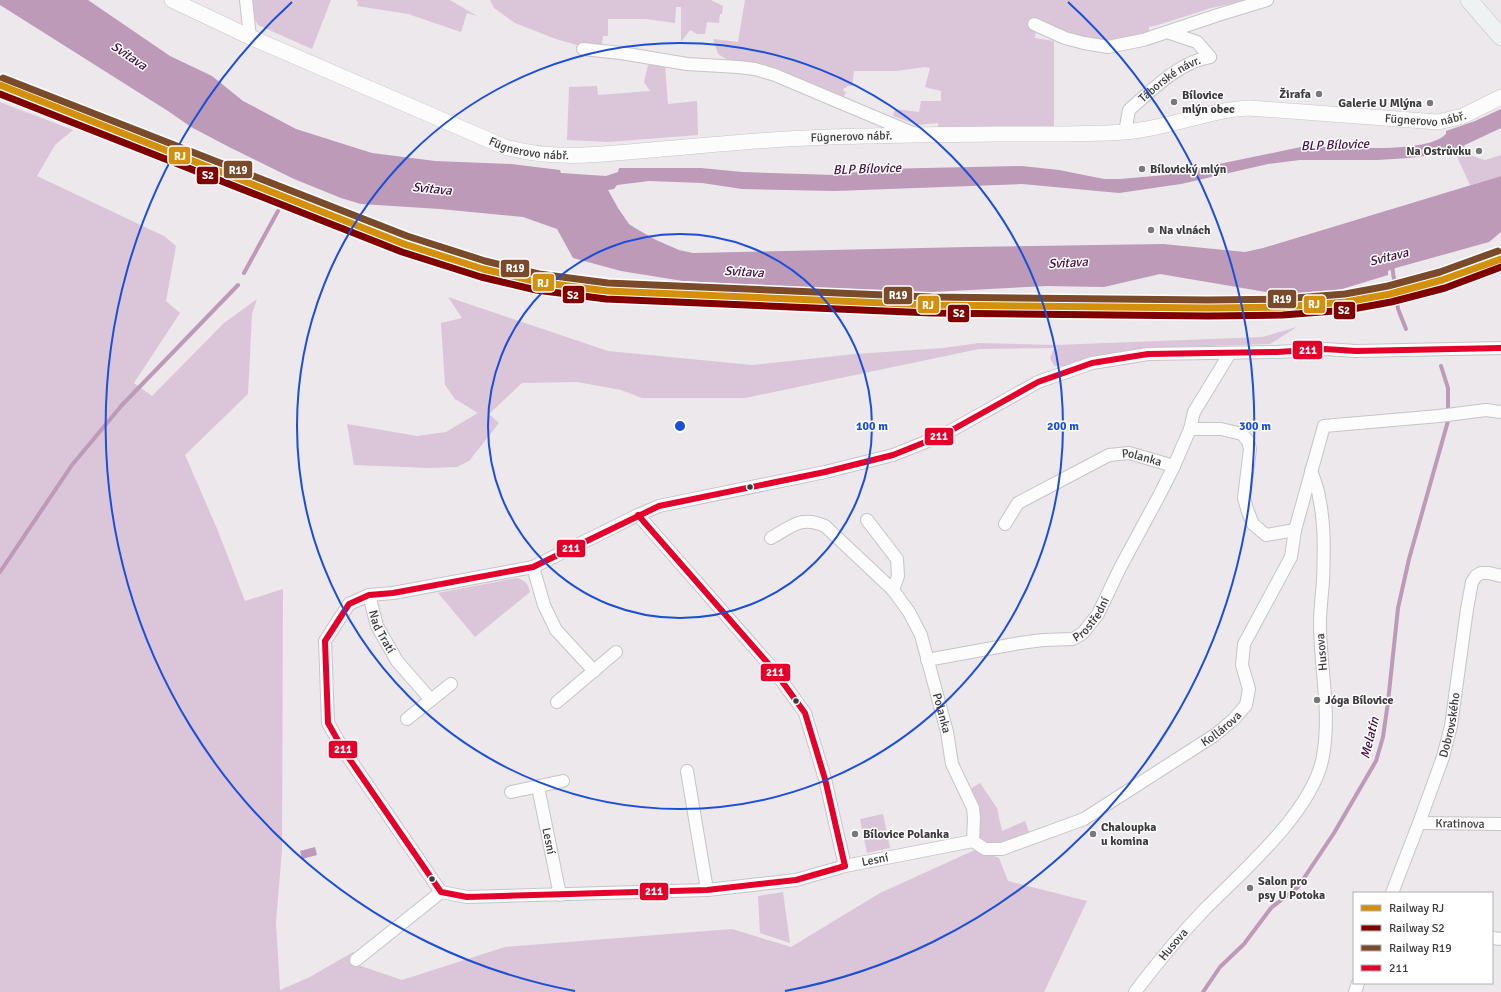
<svg xmlns="http://www.w3.org/2000/svg" width="1501" height="992" font-family="Signika,sans-serif">
	<rect width="100%" height="100%" fill="#ece8ec"/>
	<g fill="#dac6d8">
		<polygon points="249,0 331,0 312,49 258,25 254,18"/>
		<polygon points="356,0 450,0 477,16 467,13 461,32 408,14 357,6 358,2"/>
		<polygon points="490,0 711,0 723,6 722,14 720,14 719,23 707,22 705,34 697,34 690,30 681,42 681,7 676,7 675,23 646,19 608,19 608,36 603,36 602,45 577,45 556,39 515,23 494,8"/>
		<polygon points="745,0 1249,0 1211,8 1158,25 1149,27 1149,34 1109,42 1084,38 1031,20 1029,28 1036,31 1035,38 1054,41 1054,128 938,128 938,123 918,125 893,116 895,109 919,112 921,101 941,101 941,91 925,87 930,68 925,67 896,71 854,71 852,86 847,86 846,88 844,88 843,91 846,92 843,99 767,67 728,60 718,54 713,39 738,42"/>
		<polygon points="648,65 665,66 668,104 697,101 698,135 608,142 567,140 569,87 597,86 598,95 650,91 644,82"/>
		<polygon points="0,102 73,130 55,145 37,176 164,236 176,246 166,301 180,313 134,383 152,396 224,323 257,299 252,314 248,394 185,455 218,531 245,601 283,589 282,850 276,922 280,990 310,977 353,952 358,965 402,980 505,947 732,929 791,947 880,893 977,849 999,858 1008,881 1087,901 1044,992 0,992"/>
		<polygon points="1464,145 1469,155 1485,160 1501,155 1501,176 1470,185 1454,150"/>
		<polygon points="448,297 608,351 752,365 855,354 943,348 979,343 1055,345 1262,337 1297,327 1270,344 1175,347 1120,352 1065,366 1054,366 1050,358 1054,348 979,349 745,398 642,398 621,390 577,382 522,383 489,414 499,423 469,461 457,467 429,468 354,465 347,424 417,436 446,432 478,413 455,399 445,385 441,323 462,318"/>
		<path d="M517 578C525 580 528 584 530 592L475 637 438 593Z"/>
		<polygon points="980,783 997,808 1002,831 1025,821 1030,835 999,844 982,843 979,836 970,789"/>
		<polygon points="883,814 890,848 867,853 860,819"/>
		<polygon points="783,892 790,943 760,933 758,896"/>
	</g>
	<g fill="#bc9ab8">
		<path d="M0 0H88L170 56 212 76 243 101 296 129 372 153 435 161 511 164 560 170 561 173 606 176 618 172 619 168H701L742 172 835 175 879 169 1022 166 1059 170 1104 179H1120L1166 175 1301 147C1332 145 1425 156 1446 134V131L1475 121 1501 109V128L1448 153 1409 158 1378 160H1300L1268 164 1181 184 1119 193 1022 184 835 191 742 189 702 183 649 181 617 185 614 189 608 190 618 208 629 224 635 228 656 240 679 250 693 253 968 247 1163 244 1245 252 1263 248 1501 176V232L1489 242 1392 269 1388 271V275L1339 290 1314 294H1278L1160 274 1104 287 1047 286 932 292H878L683 281 621 271 573 258 557 229 523 217 440 209 361 204 341 198 294 179 229 147 191 127 168 111 0 5Z"/>
		<polygon points="315,847 317,855 302,859 300,851"/>
	</g>
	<g fill="none" stroke-linecap="round" stroke-linejoin="round">
		<g stroke="#bc9ab8" stroke-width="4">
			<polyline points="1392,265 1398,309 1406,329"/>
			<polyline points="244,273 278,211"/>
			<polyline points="0,572 72,465 122,405 238,285"/>
			<polyline points="1203,992 1220,967 1244,944 1271,908 1298,887 1334,833 1376,761 1383,737 1388,702 1398,608 1409,559 1448,421 1448,388 1441,366"/>
		</g>
		<g stroke="#c7c4c7" stroke-width="14">
			<g id="minor">
				<polyline points="246,0 250,37"/>
				<polyline points="1034,24 1065,38 1084,43 1108,47 1143,40 1167,32 1197,42 1210,57"/>
				<polyline points="1167,32 1218,15 1267,0"/>
				<polyline points="583,49 621,53 687,64 738,67 755,69 775,75 915,134"/>
				<path id="s1" d="M1125 132 1129 110C1152 90 1179 62 1210 57"/>
				<polyline points="1190,429 1221,429 1242,434 1248,441 1250,449 1244,498 1248,512 1253,524 1266,535 1295,530"/>
				<polyline points="638,515 773,669 805,713 825,779 845,866"/>
				<polyline points="867,520 897,559 898,576 893,590"/>
				<path id="s2" d="M1005 524 1018 503 1109 455 1129 453 1174 466 1190 429 1194 412 1230 353"/>
				<path id="s3" d="M771 538C791 527 801 515 825 526L893 590 909 612 921 635 947 732 952 764 973 808 974 818 973 841"/>
				<polyline points="533,567 544,605 556,630 594,671"/>
				<path id="s4" d="M369 595 377 626 397 661 431 700"/>
				<path id="s5" d="M927 660 1020 643 1043 640 1073 639 1083 633 1098 614 1120 568 1160 494 1174 466"/>
				<polyline points="557,702 616,652"/>
				<polyline points="407,719 451,684"/>
				<polyline points="687,771 707,890"/>
				<path id="s6" d="M538 787 560 895"/>
				<polyline points="511,792 563,781"/>
				<path id="s7" d="M1419 823 1501 824"/>
				<polyline points="973,841 845,866 796,880 707,890 467,897 441,892 344,751 328,723 325,641 349,604 369,595 393,593 533,567 638,515 659,506 825,472 893,455 943,435 1038,382 1092,363 1148,354 1277,352 1325,349 1356,351 1501,348"/>
				<path id="s8" d="M973 841 985 849H1002L1084 819 1215 735 1234 719 1246 705 1249 689 1242 665 1244 644 1291 557 1295 530 1324 426 1439 416 1486 410 1501 412"/>
				<path id="s9" d="M1392 893 1419 823 1443 757 1451 726 1467 609 1472 582 1476 576 1481 573H1489L1501 576"/>
				<polyline points="1492,938 1501,939"/>
				<polyline points="356,960 441,892"/>
				<path id="s10" d="M1135 992C1157 963 1180 935 1205 909 1243 871 1314 810 1323 756 1331 711 1320 668 1320 623 1320 609 1322 595 1323 581 1324 553 1325 524 1319 497 1318 488 1314 479 1311 471"/>
				<polyline points="1355,992 1358,983"/>
			</g>
		</g>
		<g stroke="#c7c4c7" stroke-width="16">
			<g id="tertiary">
				<path id="s11" d="M172 0 250 37 505 147C550 160 594 155 640 151 688 147 737 142 786 139 856 135 926 135 996 134 1039 134 1082 135 1124 132 1167 129 1207 110 1249 108L1438 122 1463 116 1501 97"/>
			</g>
		</g>
		<g stroke="#c7c4c7" stroke-width="18">
			<polyline id="secondary" points="1469,0 1501,37"/>
		</g>
		<use href="#minor" stroke="#fcfcfc" stroke-width="12"/>
		<use href="#tertiary" stroke="#fcfcfc" stroke-width="15"/>
		<use href="#secondary" stroke="#eef2f2" stroke-width="17"/>
		<g stroke="#fff" stroke-width="9">
			<g id="bus-1">
				<polyline points="638,515 773,669 805,713 825,779 845,866"/>
				<polyline points="845,866 796,880 707,890 467,897 441,892 344,751 328,723 325,641 349,604 369,595 393,593 533,567 659,506 825,472 893,455 943,435 1038,382 1092,363 1148,354 1277,352 1325,349 1356,351 1501,348"/>
			</g>
		</g>
		<use href="#bus-1" stroke="#e4002b" stroke-width="6"/>
		<g stroke="#fff" stroke-width="10">
			<polyline id="rail-1" points="0,85 404,244 483,269 538,282 607,291 931,305 1208,308 1283,307 1346,302 1390,294 1442,280 1501,259"/>
		</g>
		<g stroke="#fff" stroke-width="10">
			<polyline id="rail-2" points="0,94 402,252 481,277 536,290 606,299 931,313 1208,316 1283,315 1347,310 1391,302 1445,288 1501,267"/>
		</g>
		<g stroke="#fff" stroke-width="10">
			<polyline id="rail-3" points="3,78 407,236 485,261 539,274 608,283 931,297 1208,300 1283,299 1345,294 1388,286 1440,272 1498,251"/>
		</g>
		<use href="#rail-1" stroke="#d2900c" stroke-width="7"/>
		<use href="#rail-2" stroke="#800000" stroke-width="7"/>
		<use href="#rail-3" stroke="#7a4b2a" stroke-width="7"/>
	</g>
	<g fill="none" stroke="#1d4ed8" stroke-width="2">
		<circle cx="680" cy="426" r="192"/>
		<circle cx="680" cy="426" r="383"/>
		<path d="M575 991A575 575 0 0 1 292 2M1068 2A575 575 0 0 1 785 991"/>
	</g>
	<g fill="#7a777a" stroke="#fff" stroke-width="1.5">
		<circle cx="1319" cy="94" r="4"/>
		<circle cx="1174" cy="102" r="4"/>
		<circle cx="1430" cy="103" r="4"/>
		<circle cx="1479" cy="151" r="4"/>
		<circle cx="1142" cy="169" r="4"/>
		<circle cx="1151" cy="230" r="4"/>
		<circle cx="1317" cy="700" r="4"/>
		<circle cx="855" cy="834" r="4"/>
		<circle cx="1093" cy="834" r="4"/>
		<circle cx="1250" cy="888" r="4"/>
	</g>
	<g fill="#3d3a3d" stroke="#fff" stroke-width="1.5">
		<circle cx="750" cy="487" r="3.5"/>
		<circle cx="796" cy="701" r="3.5"/>
		<circle cx="432" cy="879" r="3.5"/>
	</g>
	<g text-anchor="middle" dominant-baseline="central" stroke-width="3" stroke-linejoin="round" paint-order="stroke">
		<g font-size="12" fill="#3d3a3d" stroke="#fff">
			<text stroke="none"><textPath href="#s1" startOffset="74">Táborské návr.</textPath></text>
			<text stroke="none"><textPath href="#s11" startOffset="1289">Fügnerovo nábř.</textPath></text>
			<text stroke="none"><textPath href="#s11" startOffset="712">Fügnerovo nábř.</textPath></text>
			<text stroke="none"><textPath href="#s11" startOffset="388">Fügnerovo nábř.</textPath></text>
			<text stroke="none"><textPath href="#s2" startOffset="161">Polanka</textPath></text>
			<text stroke="none"><textPath href="#s5" startOffset="175">Prostřední</textPath></text>
			<text stroke="none"><textPath href="#s4" startOffset="39">Nad Tratí</textPath></text>
			<text transform="translate(1322 652) rotate(-95)">Husova</text>
			<text stroke="none"><textPath href="#s3" startOffset="286">Polanka</textPath></text>
			<text stroke="none"><textPath href="#s9" startOffset="178">Dobrovského</textPath></text>
			<text stroke="none"><textPath href="#s8" startOffset="283">Kollárova</textPath></text>
			<text stroke="none"><textPath href="#s7" startOffset="41">Kratinova</textPath></text>
			<text stroke="none"><textPath href="#s6" startOffset="55">Lesní</textPath></text>
			<text transform="translate(875 860) rotate(-11)">Lesní</text>
			<text stroke="none"><textPath href="#s10" startOffset="61">Husova</textPath></text>
		</g>
		<g font-size="12" font-weight="bold" fill="#3d3a3d" stroke="#fff" text-anchor="start">
			<text x="1311" y="94" text-anchor="end">Žirafa</text>
			<text x="1182" y="95">Bílovice<tspan x="1182" dy="14">mlýn obec</tspan></text>
			<text x="1422" y="103" text-anchor="end">Galerie U Mlýna</text>
			<text x="1471" y="151" text-anchor="end">Na Ostrůvku</text>
			<text x="1150" y="169">Bílovický mlýn</text>
			<text x="1159" y="230">Na vlnách</text>
			<text x="1325" y="700">Jóga Bílovice</text>
			<text x="1101" y="827">Chaloupka<tspan x="1101" dy="14">u komina</tspan></text>
			<text x="863" y="834">Bílovice Polanka</text>
			<text x="1258" y="881">Salon pro<tspan x="1258" dy="14">psy U Potoka</tspan></text>
		</g>
		<g font-size="13" font-style="italic" fill="#460d43" stroke="#fff">
			<text transform="translate(129 56) rotate(34)">Svitava</text>
			<text transform="translate(1335 145) rotate(-2)">BLP Bílovice</text>
			<text transform="translate(867 169) rotate(-2)">BLP Bílovice</text>
			<text transform="translate(432 189) rotate(6)">Svitava</text>
			<text transform="translate(1389 257) rotate(-14)">Svitava</text>
			<text transform="translate(1068 263) rotate(-3)">Svitava</text>
			<text transform="translate(744 272) rotate(3)">Svitava</text>
			<text transform="translate(1370 738) rotate(-76)">Melatín</text>
		</g>
	</g>
	<circle cx="680" cy="426" r="6" fill="#1d4ed8" stroke="#fff" stroke-width="2"/>
	<g font-size="12" text-anchor="middle" font-weight="bold" fill="#1d4ed8" stroke="#fff" stroke-width="3" stroke-linejoin="round" paint-order="stroke">
		<text x="872" y="430">100 m</text>
		<text x="1063" y="430">200 m</text>
		<text x="1255" y="430">300 m</text>
	</g>
	<g stroke="#fff" stroke-width="1.5">
		<rect x="168" y="146" width="23" height="19" rx="4" fill="#d2900c"/>
		<rect x="223" y="160" width="30" height="19" rx="4" fill="#7a4b2a"/>
		<rect x="196" y="166" width="23" height="19" rx="4" fill="#800000"/>
		<rect x="500" y="259" width="30" height="19" rx="4" fill="#7a4b2a"/>
		<rect x="532" y="273" width="23" height="19" rx="4" fill="#d2900c"/>
		<rect x="562" y="285" width="23" height="19" rx="4" fill="#800000"/>
		<rect x="883" y="286" width="30" height="19" rx="4" fill="#7a4b2a"/>
		<rect x="1267" y="289" width="30" height="20" rx="4" fill="#7a4b2a"/>
		<rect x="1303" y="295" width="23" height="19" rx="4" fill="#d2900c"/>
		<rect x="917" y="295" width="23" height="19" rx="4" fill="#d2900c"/>
		<rect x="1333" y="301" width="23" height="19" rx="4" fill="#800000"/>
		<rect x="947" y="304" width="23" height="19" rx="4" fill="#800000"/>
		<rect x="1292" y="340" width="31" height="20" rx="4" fill="#e4002b"/>
		<rect x="924" y="427" width="30" height="19" rx="4" fill="#e4002b"/>
		<rect x="556" y="539" width="30" height="19" rx="4" fill="#e4002b"/>
		<rect x="760" y="663" width="31" height="19" rx="4" fill="#e4002b"/>
		<rect x="328" y="740" width="30" height="19" rx="4" fill="#e4002b"/>
		<rect x="639" y="882" width="30" height="19" rx="4" fill="#e4002b"/>
	</g>
	<g font-size="11" text-anchor="middle" font-weight="bold" fill="#fff">
		<text x="180" y="160">RJ</text>
		<text x="238" y="174">R19</text>
		<text x="208" y="179">S2</text>
		<text x="515" y="272">R19</text>
		<text x="543" y="287">RJ</text>
		<text x="573" y="299">S2</text>
		<text x="898" y="299">R19</text>
		<text x="1282" y="303">R19</text>
		<text x="1314" y="308">RJ</text>
		<text x="928" y="309">RJ</text>
		<text x="1344" y="314">S2</text>
		<text x="959" y="317">S2</text>
		<text x="1308" y="354">211</text>
		<text x="939" y="440">211</text>
		<text x="571" y="552">211</text>
		<text x="775" y="676">211</text>
		<text x="343" y="753">211</text>
		<text x="654" y="895">211</text>
	</g>
	<rect x="1353" y="892" width="140" height="92" fill="#ffffff" stroke="#b1b0b1"/>
	<rect x="1361" y="905" width="20" height="6" fill="#d2900c" stroke="#b1b0b1"/>
	<text x="1389" y="912" font-size="12" fill="#3d3a3d">Railway RJ</text>
	<rect x="1361" y="925" width="20" height="6" fill="#800000" stroke="#b1b0b1"/>
	<text x="1389" y="932" font-size="12" fill="#3d3a3d">Railway S2</text>
	<rect x="1361" y="945" width="20" height="6" fill="#7a4b2a" stroke="#b1b0b1"/>
	<text x="1389" y="952" font-size="12" fill="#3d3a3d">Railway R19</text>
	<rect x="1361" y="965" width="20" height="6" fill="#e4002b" stroke="#b1b0b1"/>
	<text x="1389" y="972" font-size="12" fill="#3d3a3d">211</text>
</svg>
